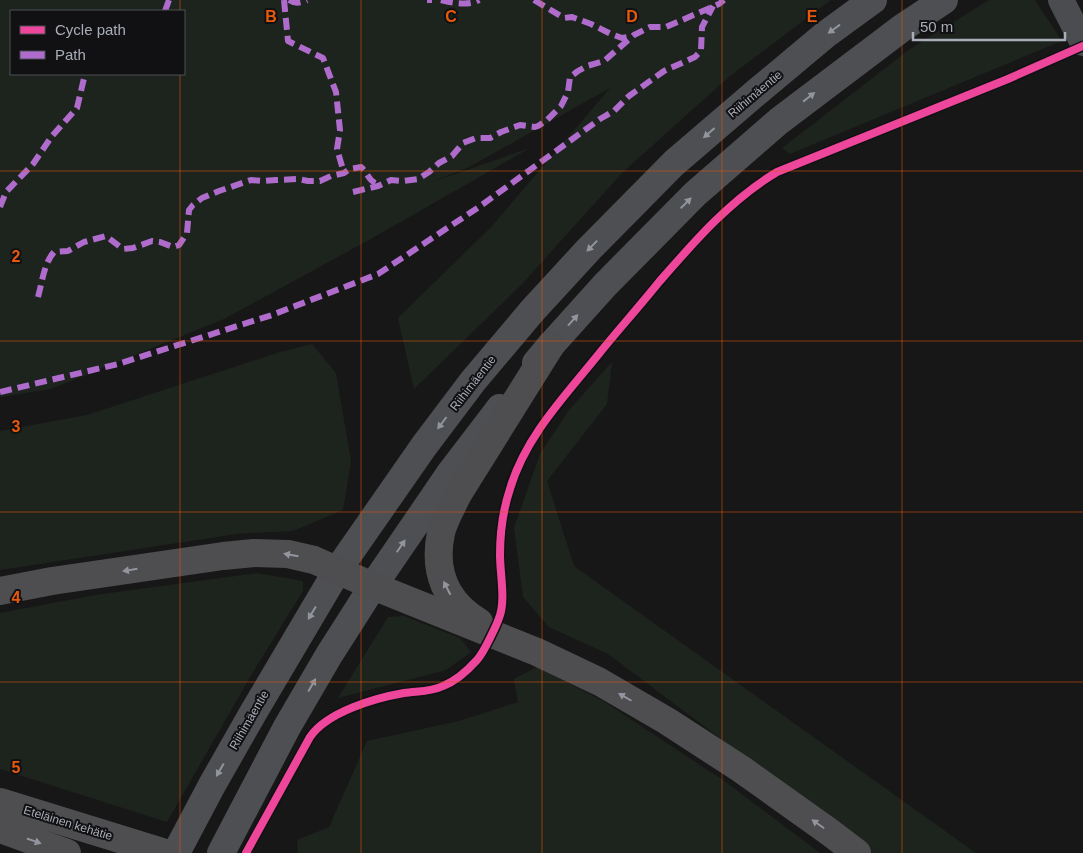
<svg xmlns="http://www.w3.org/2000/svg" width="1083" height="853" font-family="Helvetica,sans-serif">
	<rect width="100%" height="100%" fill="#171717"/>
	<g fill="#1d241e" fill-rule="evenodd">
		<path d="M0 0H831L730 76 622 173 522 284 414 389 398 318 492 226 610 88 469 167 429 183 530 148 369 240 224 319 51 389 0 397ZM11 11H184V74H11Z"/>
		<polygon points="989,0 1035,0 1062,41 790,154 782,148 910,49"/>
		<polygon points="312,344 336,373 351,461 343,510 293,531 237,534 0,570 0,431 87,415 280,352"/>
		<polygon points="612,362 607,404 547,481 574,566 976,853 873,853 608,654 549,627 523,597 514,528 540,454 569,410"/>
		<polygon points="257,573 303,581 303,591 253,672 167,822 0,769 0,613 95,595"/>
		<polygon points="404,616 460,638 471,652 446,670 338,698 388,617"/>
		<polygon points="537,667 603,701 723,780 820,853 298,853 297,840 329,827 367,741 459,721 518,702 514,679"/>
	</g>
	<g fill="none" stroke-linecap="round" stroke-linejoin="round">
		<polyline stroke="#4b4c50" stroke-width="26" points="1061,0 1083,43"/>
		<g stroke="#4d4f52" stroke-width="28">
			<polyline points="536,363 551,345 605,285 695,194 779,121 902,28 944,0"/>
			<polyline points="176,853 212,785 253,713 337,571 424,446 473,381 532,311 589,249 674,163 758,91 825,35 873,0"/>
			<polyline points="221,853 287,727 329,655 373,586 451,472 500,408"/>
		</g>
		<g stroke="#4e4e51" stroke-width="28">
			<polyline points="0,591 52,581 223,556 254,553 288,554 314,560 373,586 537,652 600,682 667,721 741,769 828,831 857,853"/>
			<path d="M479 622C445 602 433 571 441 533 444 520 452 507 458 494L551 345"/>
			<polyline points="0,802 165,853"/>
			<polyline points="0,829 67,853"/>
		</g>
		<g stroke="#b06ccc" stroke-width="6" stroke-dasharray="12 6" stroke-linecap="butt">
			<polyline points="284,0 288,41 323,58 336,92 340,130 337,149 344,173"/>
			<path d="M289 0C295 4 301 3 307 0"/>
			<polyline points="427,0 432,0"/>
			<path d="M441 0C452 3 470 6 479 0"/>
			<polyline points="534,0 564,18 572,17 591,24 611,34 622,38 628,37 629,38"/>
			<polyline points="165,11 169,0"/>
			<polyline points="353,192 378,186 391,180 403,181 418,179 429,172 439,163 452,156 463,143 476,138 490,138 501,132 520,125 535,127 538,126 546,121 561,106 568,92 570,77 578,71 587,66 604,61 634,35 650,27 666,27 719,4 724,0"/>
			<polyline points="0,207 6,192 33,164 52,136 77,108 85,74"/>
			<path d="M38 297C42 283 44 263 54 252L68 251 84 242 106 236 123 249 133 248 152 241 160 242 173 247 179 245 187 233 189 210 193 205 202 198 219 191 251 180 264 181 276 180 298 179 308 181H320L331 176 344 173 350 169 361 167C370 175 367 182 381 185"/>
			<polyline points="0,392 118,364 272,315 378,274 479,207 600,119 614,111 629,96 664,71 695,57 701,51 702,27 713,6"/>
		</g>
		<g stroke="#111113" stroke-width="11">
			<path id="cycleway" d="M246 853 310 737C327 712 375 698 404 693 417 691 431 692 443 686 456 681 468 670 477 660 483 653 487 644 491 636 494 630 497 624 499 618 506 601 500 574 500 555 500 533 503 510 510 489 525 437 565 396 598 355 618 330 639 307 659 282 694 242 730 200 777 172L1008 79 1083 46"/>
		</g>
		<use href="#cycleway" stroke="#ed469a" stroke-width="8"/>
	</g>
	<defs><path id="oneway-solid" d="M-6-.8H1V-3.2L6.5 0L1 3.2V.8H-6Z" transform="scale(1.25)"/></defs>
	<g fill="#91969e">
		<use href="#oneway-solid" transform="translate(834 29) rotate(144)"/>
		<use href="#oneway-solid" transform="translate(809 97) rotate(-38)"/>
		<use href="#oneway-solid" transform="translate(709 133) rotate(139)"/>
		<use href="#oneway-solid" transform="translate(686 203) rotate(-45)"/>
		<use href="#oneway-solid" transform="translate(592 246) rotate(134)"/>
		<use href="#oneway-solid" transform="translate(573 320) rotate(-48)"/>
		<use href="#oneway-solid" transform="translate(442 423) rotate(127)"/>
		<use href="#oneway-solid" transform="translate(401 546) rotate(-56)"/>
		<use href="#oneway-solid" transform="translate(312 613) rotate(121)"/>
		<use href="#oneway-solid" transform="translate(312 685) rotate(-60)"/>
		<use href="#oneway-solid" transform="translate(220 770) rotate(120)"/>
	</g>
	<g fill="#92959e">
		<use href="#oneway-solid" transform="translate(291 555) rotate(-170)"/>
		<use href="#oneway-solid" transform="translate(130 570) rotate(171)"/>
		<use href="#oneway-solid" transform="translate(447 588) rotate(-117)"/>
		<use href="#oneway-solid" transform="translate(625 697) rotate(-150)"/>
		<use href="#oneway-solid" transform="translate(818 824) rotate(-145)"/>
		<use href="#oneway-solid" transform="translate(34 841) rotate(19)"/>
	</g>
	<path fill="none" stroke="#e8590c" stroke-width="1" stroke-opacity="0.55" d="M180 0V11M361 0V853M542 0V853M722 0V853M902 0V853M180 74V853M0 171H1083M0 341H1083M0 512H1083M0 682H1083"/>
	<g text-anchor="middle" dominant-baseline="central" stroke-width="4" stroke-linejoin="round" paint-order="stroke">
		<g font-size="12" fill="#a8adb8" stroke="#111113">
			<text transform="translate(755 94) rotate(-40)">Riihimäentie</text>
			<text transform="translate(473 383) rotate(-52)">Riihimäentie</text>
			<text transform="translate(249 720) rotate(-60)">Riihimäentie</text>
			<text transform="translate(68 823) rotate(17)">Eteläinen kehätie</text>
		</g>
	</g>
	<g font-size="16" text-anchor="middle" font-weight="bold" fill="#e8590c" stroke="#111113" stroke-width="4" stroke-linejoin="round" paint-order="stroke">
		<text x="271" y="22">B</text>
		<text x="451" y="22">C</text>
		<text x="632" y="22">D</text>
		<text x="812" y="22">E</text>
		<text x="16" y="262">2</text>
		<text x="16" y="432">3</text>
		<text x="16" y="603">4</text>
		<text x="16" y="773">5</text>
	</g>
	<rect x="10" y="10" width="175" height="65" fill="#111113" stroke="#4d4f55"/>
	<rect x="20" y="26" width="25" height="8" fill="#ed469a" stroke="#4d4f55"/>
	<text x="55" y="35" font-size="15" fill="#a8adb8">Cycle path</text>
	<rect x="20" y="51" width="25" height="8" fill="#b06ccc" stroke="#4d4f55"/>
	<text x="55" y="60" font-size="15" fill="#a8adb8">Path</text>
	<path d="M913 32v8h152v-8" fill="none" stroke="#a8adb8" stroke-width="2.5"/>
	<text x="920" y="32" font-size="15" fill="#a8adb8" stroke="#111113" stroke-width="4" paint-order="stroke">50 m</text>
</svg>
